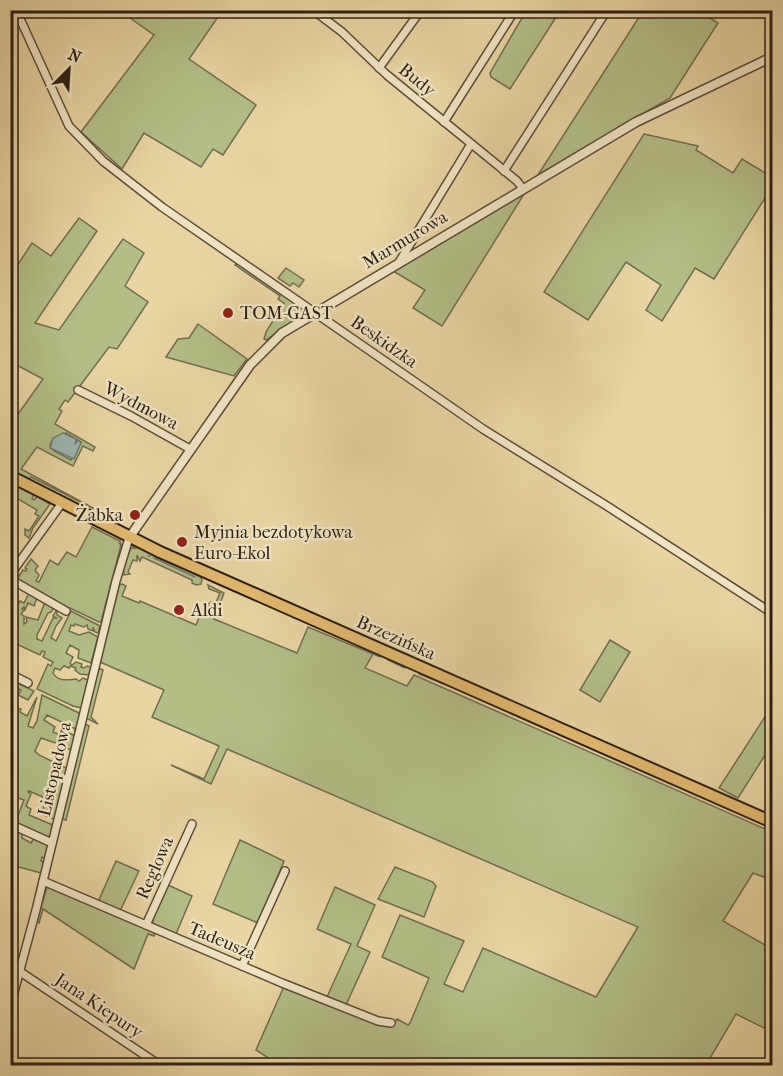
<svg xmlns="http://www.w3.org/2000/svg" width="783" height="1076" font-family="'IM FELL French Canon',serif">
	<rect width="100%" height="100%" fill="#e8d5a2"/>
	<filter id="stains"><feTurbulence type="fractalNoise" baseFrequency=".00333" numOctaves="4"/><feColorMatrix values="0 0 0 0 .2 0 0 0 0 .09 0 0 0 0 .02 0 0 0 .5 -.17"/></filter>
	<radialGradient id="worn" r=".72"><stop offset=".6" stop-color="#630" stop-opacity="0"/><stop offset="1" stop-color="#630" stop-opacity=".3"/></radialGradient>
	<g fill="#b3be87" stroke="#706e4e" stroke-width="1.5" fill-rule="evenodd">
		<polygon points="120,11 222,11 189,59 256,105 223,155 213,149 201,167 144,133 122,169 81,132 154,35"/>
		<polygon points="526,11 560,11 510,89 491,77 490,73"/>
		<polygon points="643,11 698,11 718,23 670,98 538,175"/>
		<polygon points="644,134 698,146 696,150 733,173 742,159 772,177 772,187 714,279 695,268 662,321 646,310 661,285 626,262 588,320 544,292"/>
		<polygon points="524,194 442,326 413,308 425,290 393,271"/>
		<path d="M79 218 97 231 35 323 59 330 123 239 144 253 125 286 148 302 117 349 109 347 68 402 65 400 59 409 62 411 55 424 95 447 93 451 83 446 73 466 37 447 21 469 104 514 31 477 29 479 11 471V424L43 379 11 362 10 262 17 266 32 243 51 256ZM66 433 81 442 71 460 54 451 50 446 51 442Z"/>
		<polygon points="237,263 305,310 304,314 266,340 264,339 266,332 284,303 278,299 280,296 235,265"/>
		<polygon points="286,268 304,280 299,287 293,283 290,286 278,278"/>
		<polygon points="198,324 247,359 234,376 166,357 178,339 189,338"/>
		<polygon points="10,482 34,494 32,499 34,500 37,496 50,504 33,528 29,538 25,535 25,529 29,531 39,516 35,514 37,510 11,495"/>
		<polygon points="92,527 120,541 121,544 119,543 121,545 101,622 99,622 70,608 66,608 17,579 23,570 26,571 27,569 25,568 31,559 38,566 35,570 39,575 36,581 39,582 50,560 58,565 67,552 76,557"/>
		<path d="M135 544 200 576 202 580 201 584 196 585 192 583V580L142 557 140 561 137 555V561L133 560 128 572 130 574 124 575C122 567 127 555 131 548H136L131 545Z"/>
		<polygon points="122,584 126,586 122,596 139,603 140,601 196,625 203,608 211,602 214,603 209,613 211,614 220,593 209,589 208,585 224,593 214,619 297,653 308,627 373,654 365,668 407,686 414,675 772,832 772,872 769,879 753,873 723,921 772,949 772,1027 770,1031 736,1014 706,1065 279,1065 256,1050 285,984 393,1024 397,1019 408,1025 410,1023 429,978 382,957 400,915 464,941 444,984 463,992 483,948 596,997 638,927 227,749 211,784 171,765 204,779 219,746 152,717 164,690 100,662 119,585"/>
		<path d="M29 593 37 598 34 606 28 603 25 610 24 607 22 609 24 610 21 614 24 616V624L27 622 26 617 38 620 45 602 54 608 51 612 48 613 37 635V639L42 641 53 618H56L53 616 57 609V615L62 618 56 626 51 638 56 641 71 611 100 626 98 633 95 632 93 627V631L88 629 87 625 84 627 75 624 74 626 71 625 69 631 79 635 89 632 98 637 91 663 78 658 79 650 70 645 66 653 73 657 70 663 72 665 76 662 82 664 81 667 84 668 87 666 91 667 89 675 80 674 75 670 76 668 70 666 69 668 64 666 60 670 55 668 53 673C58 682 68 680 76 679L79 681 83 678 88 680 82 708 73 706 37 689 48 664 51 666 53 662 43 657 45 652 42 651 40 655 10 641 11 606 15 609 20 601 24 603Z"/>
		<polygon points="610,640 630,652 600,702 580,690"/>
		<polygon points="98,668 103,670 91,717 98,724 86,718"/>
		<polygon points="11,680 34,691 28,700 18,695 21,690 17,688 11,704"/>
		<polygon points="42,695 81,714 75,731 74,728 47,715 44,720 55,727 53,732 58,734 61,729 75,736 71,750 58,745 57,741 55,743 41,738 35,751 39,755 68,769 55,820 42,814 45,798 29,791 28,792 31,794 26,806 31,809 29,815 53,825 52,835 48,837 15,823 24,800 11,796 11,707 21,709 20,712 27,716 37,697 28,726 33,728 37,721"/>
		<polygon points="772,706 772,744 738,798 719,788"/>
		<polygon points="85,724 89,726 66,820 62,819"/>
		<polygon points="10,827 22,832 22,838 31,843 34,838 48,846 46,859 42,857 41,861 45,862 39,890 37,889 41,873 11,865"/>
		<polygon points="240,840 284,861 258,923 213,904"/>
		<polygon points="116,861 139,871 120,911 98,902"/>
		<polygon points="395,867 433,882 436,886 424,917 378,899"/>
		<polygon points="168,885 192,896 176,934 153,924 153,918"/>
		<polygon points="47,887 50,887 153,930 155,933 154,936 148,934 134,969 43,909 39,923 37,921"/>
		<polygon points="335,887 375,905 357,946 370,952 346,1005 327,997 351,944 317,929"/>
	</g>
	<polygon fill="#9bb6b0" stroke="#6f7a72" stroke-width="1.5" points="63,433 76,439 75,444 78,440 81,443 74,459 50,448 53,438"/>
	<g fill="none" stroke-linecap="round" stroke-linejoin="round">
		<g stroke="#6f7a72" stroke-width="1.5">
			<polyline points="148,556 150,556"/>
			<polyline points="154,558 195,577"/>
			<polyline points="358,647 380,657"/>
			<polyline points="388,660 405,668"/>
			<polyline points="419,674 444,684"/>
		</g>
		<g stroke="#5b4c39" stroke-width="10">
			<g id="minor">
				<polyline points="16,10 69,126 103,161 162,207 483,429 607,506 772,613"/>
				<polyline points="313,10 342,32 387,75 517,181 523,189"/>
				<polyline points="379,68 421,10"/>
				<polyline points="444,122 515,10"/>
				<polyline points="504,171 607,10"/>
				<polyline points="398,264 471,144"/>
				<polyline points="78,390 131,416 190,449"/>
				<polyline points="10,575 62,503"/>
				<polyline points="10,579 66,611"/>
				<polyline points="10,674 28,683"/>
				<polyline points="10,824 52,843"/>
				<polyline points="43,881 282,983 378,1021 391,1023"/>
				<polyline points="146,925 192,824"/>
				<polyline points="242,966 285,871"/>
				<polyline points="19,971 161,1066"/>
				<polyline points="10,1007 36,910 116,581 129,538"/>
				<polyline points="10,1049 13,1066"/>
			</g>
		</g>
		<g stroke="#5b4c39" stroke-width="11">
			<g id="tertiary">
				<polyline points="10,15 14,10"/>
				<polyline points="129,538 250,365 282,333 636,122 772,57"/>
			</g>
		</g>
		<g stroke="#2c1f16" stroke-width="14">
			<polyline id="primary" points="10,476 160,552 772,822"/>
		</g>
		<use href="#minor" stroke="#f0e4c3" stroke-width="7"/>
		<use href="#tertiary" stroke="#f0e4c3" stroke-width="8"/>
		<use href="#primary" stroke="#e4ba71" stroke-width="10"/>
	</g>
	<g fill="#8f2418" stroke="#f0e4c3" stroke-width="2">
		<circle cx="228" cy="313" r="6"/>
		<circle cx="135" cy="515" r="6"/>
		<circle cx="182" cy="542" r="6"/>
		<circle cx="179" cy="610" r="6"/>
	</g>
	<g text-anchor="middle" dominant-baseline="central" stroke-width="4.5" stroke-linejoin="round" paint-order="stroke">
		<g font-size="18" fill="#2c1f16" stroke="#f0e4c3">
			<text transform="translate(417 80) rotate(39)">Budy</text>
			<text transform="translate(405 240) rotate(-31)">Marmurowa</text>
			<text transform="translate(384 342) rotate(35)">Beskidzka</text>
			<text transform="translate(141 406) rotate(28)">Wydmowa</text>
			<text transform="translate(396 638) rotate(24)">Brzezińska</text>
			<text transform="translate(55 769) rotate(-77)">Listopadowa</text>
			<text transform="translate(155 868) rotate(-66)">Reglowa</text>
			<text transform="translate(222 941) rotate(23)">Tadeusza</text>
			<text transform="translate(99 1006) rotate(34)">Jana Kiepury</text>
		</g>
		<g font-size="18" fill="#2c1f16" stroke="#f0e4c3" text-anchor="start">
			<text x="240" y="313">TOM-GAST</text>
			<text x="123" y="515" text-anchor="end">Żabka</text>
			<text x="194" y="532">Myjnia bezdotykowa<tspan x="194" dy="21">Euro-Ekol</tspan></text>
			<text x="191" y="610">Aldi</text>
		</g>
	</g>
	<rect width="783" height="1076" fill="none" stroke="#e8d5a2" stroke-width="36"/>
	<rect x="12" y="12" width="759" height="1052" fill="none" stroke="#2c1f16" stroke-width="3"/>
	<rect x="18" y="18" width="747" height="1040" fill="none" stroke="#2c1f16" stroke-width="1.5"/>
	<g transform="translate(69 69) rotate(24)" stroke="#f0e4c3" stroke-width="4.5" paint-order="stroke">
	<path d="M0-4.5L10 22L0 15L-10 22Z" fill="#2c1f16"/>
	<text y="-9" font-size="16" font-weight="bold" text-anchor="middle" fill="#2c1f16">N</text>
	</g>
	<rect width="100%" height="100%" filter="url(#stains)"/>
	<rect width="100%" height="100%" fill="url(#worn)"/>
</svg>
